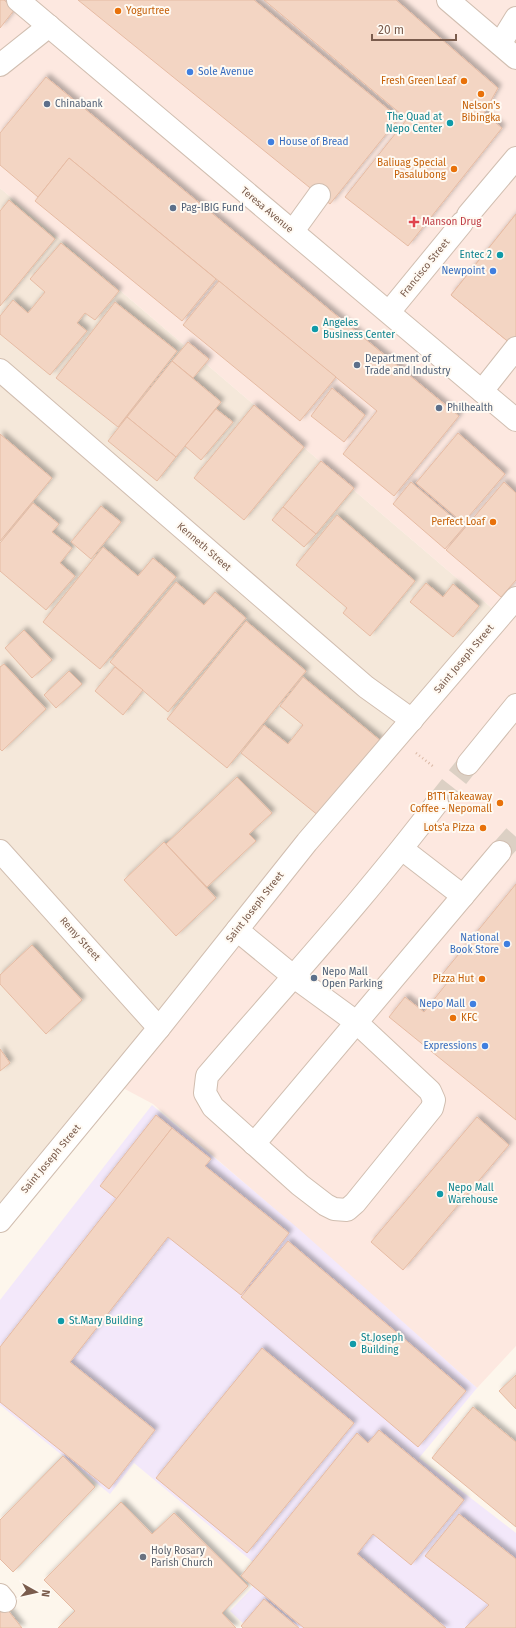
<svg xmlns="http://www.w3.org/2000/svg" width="516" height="1628" font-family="'Fira Sans',sans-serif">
	<defs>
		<filter id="shadow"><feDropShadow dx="3.5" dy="-3.5" stdDeviation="2" flood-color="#0004"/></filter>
	</defs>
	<rect width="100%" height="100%" fill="#fdf6ec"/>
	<polygon fill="#f5e8da" points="0,188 500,615 121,1087 0,1232"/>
	<polygon fill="#fde8e0" points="0,0 516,0 516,1346 477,1388 300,1231 153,1104 121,1087 500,615 0,188"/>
	<polygon fill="#f3e8fa" points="152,1105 300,1230 477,1388 419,1458 516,1533 516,1628 248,1628 230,1611 253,1587 244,1577 254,1563 134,1463 110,1494 0,1405 0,1300"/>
	<g fill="#f3d5c3" stroke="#e6bba3" filter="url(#shadow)">
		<polygon points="0,0 4,0 15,9 0,28"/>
		<polygon points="78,0 254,0 399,118 330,204"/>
		<polygon points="264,0 396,0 498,88 484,113 502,128 408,246 345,197 407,119"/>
		<polygon points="46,77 459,416 394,496 343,454 377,411 69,158 38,197 0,165 0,133"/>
		<polygon points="69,158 216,279 182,321 35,201"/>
		<polygon points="9,200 55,239 0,306 0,211"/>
		<polygon points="516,214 516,348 451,295"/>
		<polygon points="516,214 516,348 451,295"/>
		<polygon points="61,243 119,291 95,320 85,313 77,323 87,331 50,375 0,334 0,316 13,300 28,313 45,292 30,279"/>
		<polygon points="219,281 336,377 300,421 183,325"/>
		<polygon points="115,302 177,351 118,427 56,378"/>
		<polygon points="188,342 209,359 193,378 172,361"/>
		<polygon points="172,361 221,402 176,457 127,417"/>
		<polygon points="332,388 365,415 344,442 311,416"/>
		<polygon points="254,405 304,447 244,520 194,478"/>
		<polygon points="216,409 233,422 201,460 185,446"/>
		<polygon points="127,417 176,457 157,481 108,441"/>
		<polygon points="458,433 505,474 463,523 416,483"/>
		<polygon points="0,434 52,478 0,541"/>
		<polygon points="321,461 354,488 316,534 283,507"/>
		<polygon points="411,482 464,527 445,549 393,504"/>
		<polygon points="504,482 516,493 516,580 501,597 446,550"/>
		<polygon points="33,503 59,524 52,532 72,548 60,563 75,576 46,610 0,571 0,543"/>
		<polygon points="101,506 121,522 91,559 71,542"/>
		<polygon points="283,507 316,534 304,547 272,520"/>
		<polygon points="337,515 415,581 370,636 343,613 347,608 296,565"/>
		<polygon points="103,547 138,576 153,558 176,577 100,669 43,622"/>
		<polygon points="176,582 204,605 215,592 246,618 168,712 110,662"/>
		<polygon points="426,583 443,597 453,584 479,606 453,637 410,602"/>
		<polygon points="246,621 306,671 227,768 167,719"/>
		<polygon points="24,630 52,660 32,678 5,648"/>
		<polygon points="4,664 46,709 2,751 0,749 0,667"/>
		<polygon points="115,667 143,690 123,715 95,691"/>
		<polygon points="69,671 82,684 56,708 44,695"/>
		<polygon points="303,677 381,741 319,816 241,753 264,725 288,744 303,725 280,706"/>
		<polygon points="237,777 272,813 249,834 256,841 207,887 166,844"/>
		<polygon points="164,842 216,898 176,936 124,880"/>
		<polygon points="516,884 516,1120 389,1017 405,997 424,1012 447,983 440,977"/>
		<polygon points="32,945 82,1000 46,1034 0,984 0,975"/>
		<polygon points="0,1049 10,1063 0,1071"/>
		<polygon points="156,1115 172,1128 117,1199 100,1186"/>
		<polygon points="477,1117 509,1145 403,1270 371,1242"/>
		<polygon points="172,1128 211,1159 205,1166 289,1233 241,1295 168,1237 70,1362 155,1430 109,1489 0,1402 0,1347"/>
		<polygon points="288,1241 466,1391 418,1447 241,1297"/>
		<polygon points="262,1348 354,1423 247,1553 156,1478"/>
		<polygon points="516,1375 516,1409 499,1391"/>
		<polygon points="473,1407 516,1442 516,1527 432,1458"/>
		<polygon points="379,1430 464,1500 411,1565 373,1534 357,1554 446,1628 304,1628 241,1576 357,1433 368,1443"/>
		<polygon points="63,1456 95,1487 13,1572 0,1559 0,1520"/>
		<polygon points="121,1502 152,1534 174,1513 248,1586 222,1613 236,1628 58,1628 75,1611 44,1580"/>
		<polygon points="459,1514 516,1559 516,1628 465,1628 489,1605 425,1556"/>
		<polygon points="264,1599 299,1628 243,1628 241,1626"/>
		<polygon points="3,1604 22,1628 0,1628 0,1607"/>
	</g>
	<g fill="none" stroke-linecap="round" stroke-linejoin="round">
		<g stroke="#dcd0c4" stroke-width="22" stroke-dasharray="22 11" stroke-linecap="butt">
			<polyline points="437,803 468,764"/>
			<polyline points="500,852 516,834"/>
		</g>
		<g stroke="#d1beb0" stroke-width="24">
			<g id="minor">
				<polyline points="18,0 516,420"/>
				<polyline points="448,0 516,58"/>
				<polyline points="500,44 516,18"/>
				<polyline points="0,65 49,26"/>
				<polyline points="468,215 516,158"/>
				<polyline points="293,231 319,195"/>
				<polyline points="389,312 462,223"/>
				<polyline points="0,370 366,687 412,720"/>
				<polyline points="482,391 516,348"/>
				<polyline points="468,764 516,705"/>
				<polyline points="402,849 463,896"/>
				<polyline points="0,851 159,1028"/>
				<path d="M237 930 293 976 356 1022 430 1091 434 1100 432 1108 355 1203 347 1210 334 1209 326 1205 300 1185 213 1107 205 1093 207 1076C284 986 365 898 437 803"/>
				<polyline points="254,1144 500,852"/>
				<polyline points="0,1221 159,1028 307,842 516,598"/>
				<polyline points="0,1595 5,1601"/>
			</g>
		</g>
		<polyline stroke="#d9b8a5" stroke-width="2.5" stroke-dasharray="1 3" stroke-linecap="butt" points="416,753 434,767"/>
		<use href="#minor" stroke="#fff" stroke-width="22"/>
	</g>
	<g fill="#e8710a" stroke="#fffaf3" stroke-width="1.5">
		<circle cx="118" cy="11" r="4"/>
		<circle cx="464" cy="81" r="4"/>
		<circle cx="481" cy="94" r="4"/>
		<circle cx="454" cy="169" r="4"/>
		<circle cx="493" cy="522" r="4"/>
		<circle cx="500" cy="803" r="4"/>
		<circle cx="483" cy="828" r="4"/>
		<circle cx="482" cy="979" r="4"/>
		<circle cx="453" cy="1018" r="4"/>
	</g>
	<g fill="#3f7fe0" stroke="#fffaf3" stroke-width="1.5">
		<circle cx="190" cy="72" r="4"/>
		<circle cx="271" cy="142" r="4"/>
		<circle cx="493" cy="271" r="4"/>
		<circle cx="507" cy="944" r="4"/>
		<circle cx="473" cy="1004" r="4"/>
		<circle cx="485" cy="1046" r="4"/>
	</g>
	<g fill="#5c6f8a" stroke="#fffaf3" stroke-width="1.5">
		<circle cx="47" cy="104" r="4"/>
		<circle cx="173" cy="208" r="4"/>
		<circle cx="357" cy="365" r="4"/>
		<circle cx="439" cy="408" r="4"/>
		<circle cx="314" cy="978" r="4"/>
	</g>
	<g fill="#0f9aa8" stroke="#fffaf3" stroke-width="1.5">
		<circle cx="450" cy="123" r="4"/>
		<circle cx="500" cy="255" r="4"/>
		<circle cx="315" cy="329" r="4"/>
		<circle cx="440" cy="1194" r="4"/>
		<circle cx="61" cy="1321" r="4"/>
		<circle cx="353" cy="1344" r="4"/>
	</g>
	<path fill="#e0444e" stroke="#fffaf3" stroke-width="1.5" d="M412 216h4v4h4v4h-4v4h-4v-4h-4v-4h4z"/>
	<circle fill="#6b7280" stroke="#fffaf3" stroke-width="1.5" cx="143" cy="1557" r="4"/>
	<g text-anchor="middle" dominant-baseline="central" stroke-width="4" stroke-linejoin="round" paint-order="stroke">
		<g font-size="10" fill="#c56008" stroke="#fffaf3" text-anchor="end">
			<text x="126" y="11" text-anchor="start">Yogurtree</text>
			<text x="456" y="81">Fresh Green Leaf</text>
			<text x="481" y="106" text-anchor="middle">Nelson's<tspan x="481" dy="12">Bibingka</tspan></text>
			<text x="446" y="163">Baliuag Special<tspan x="446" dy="12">Pasalubong</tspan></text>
			<text x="485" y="522">Perfect Loaf</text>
			<text x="492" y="797">B1T1 Takeaway<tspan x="492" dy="12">Coffee - Nepomall</tspan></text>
			<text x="475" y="828">Lots'a Pizza</text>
			<text x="474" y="979">Pizza Hut</text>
			<text x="461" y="1018" text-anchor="start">KFC</text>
		</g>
		<g font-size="10" fill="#366cbe" stroke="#fffaf3" text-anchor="end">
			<text x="198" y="72" text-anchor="start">Sole Avenue</text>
			<text x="279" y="142" text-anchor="start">House of Bread</text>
			<text x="485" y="271">Newpoint</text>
			<text x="499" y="938">National<tspan x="499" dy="12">Book Store</tspan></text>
			<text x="465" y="1004">Nepo Mall</text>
			<text x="477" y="1046">Expressions</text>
		</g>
		<g font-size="10" fill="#4e5e75" stroke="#fffaf3" text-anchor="start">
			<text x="55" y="104">Chinabank</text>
			<text x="181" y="208">Pag-IBIG Fund</text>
			<text x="365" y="359">Department of<tspan x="365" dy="12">Trade and Industry</tspan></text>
			<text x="447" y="408">Philhealth</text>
			<text x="322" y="972">Nepo Mall<tspan x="322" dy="12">Open Parking</tspan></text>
		</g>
		<g font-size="10" fill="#0d838f" stroke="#fffaf3" text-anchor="start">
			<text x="442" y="117" text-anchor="end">The Quad at<tspan x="442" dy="12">Nepo Center</tspan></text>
			<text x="492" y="255" text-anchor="end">Entec 2</text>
			<text x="323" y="323">Angeles<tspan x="323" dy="12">Business Center</tspan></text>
			<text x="448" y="1188">Nepo Mall<tspan x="448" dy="12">Warehouse</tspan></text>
			<text x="69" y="1321">St.Mary Building</text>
			<text x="361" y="1338">St.Joseph<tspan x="361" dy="12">Building</tspan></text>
		</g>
		<g font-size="10" fill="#7a5c4d" stroke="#fffaf3">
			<text transform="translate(267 210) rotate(40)">Teresa Avenue</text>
			<text transform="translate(425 268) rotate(-51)">Francisco Street</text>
			<text transform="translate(204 547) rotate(41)">Kenneth Street</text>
			<text transform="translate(464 659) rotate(-50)">Saint Joseph Street</text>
			<text transform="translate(255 907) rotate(-52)">Saint Joseph Street</text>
			<text transform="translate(80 939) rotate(48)">Remy Street</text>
			<text transform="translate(51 1159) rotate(-50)">Saint Joseph Street</text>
		</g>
		<g font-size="10" fill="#be3a42" stroke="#fffaf3" text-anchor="start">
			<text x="422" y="222">Manson Drug</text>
		</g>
		<g font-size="10" fill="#5b616d" stroke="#fffaf3" text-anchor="start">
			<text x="151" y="1551">Holy Rosary<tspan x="151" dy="12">Parish Church</tspan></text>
		</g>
	</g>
	<g transform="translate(36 1592) rotate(98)" stroke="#fffaf3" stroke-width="3" paint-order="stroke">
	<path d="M0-3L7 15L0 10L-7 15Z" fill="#7a5c4d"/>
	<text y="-6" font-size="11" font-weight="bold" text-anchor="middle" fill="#7a5c4d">N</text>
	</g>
	<path d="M372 34v6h84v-6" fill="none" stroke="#7a5c4d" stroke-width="2"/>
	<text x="378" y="34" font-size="12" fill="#7a5c4d" stroke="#fffaf3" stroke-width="3" paint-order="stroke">20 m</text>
</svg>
